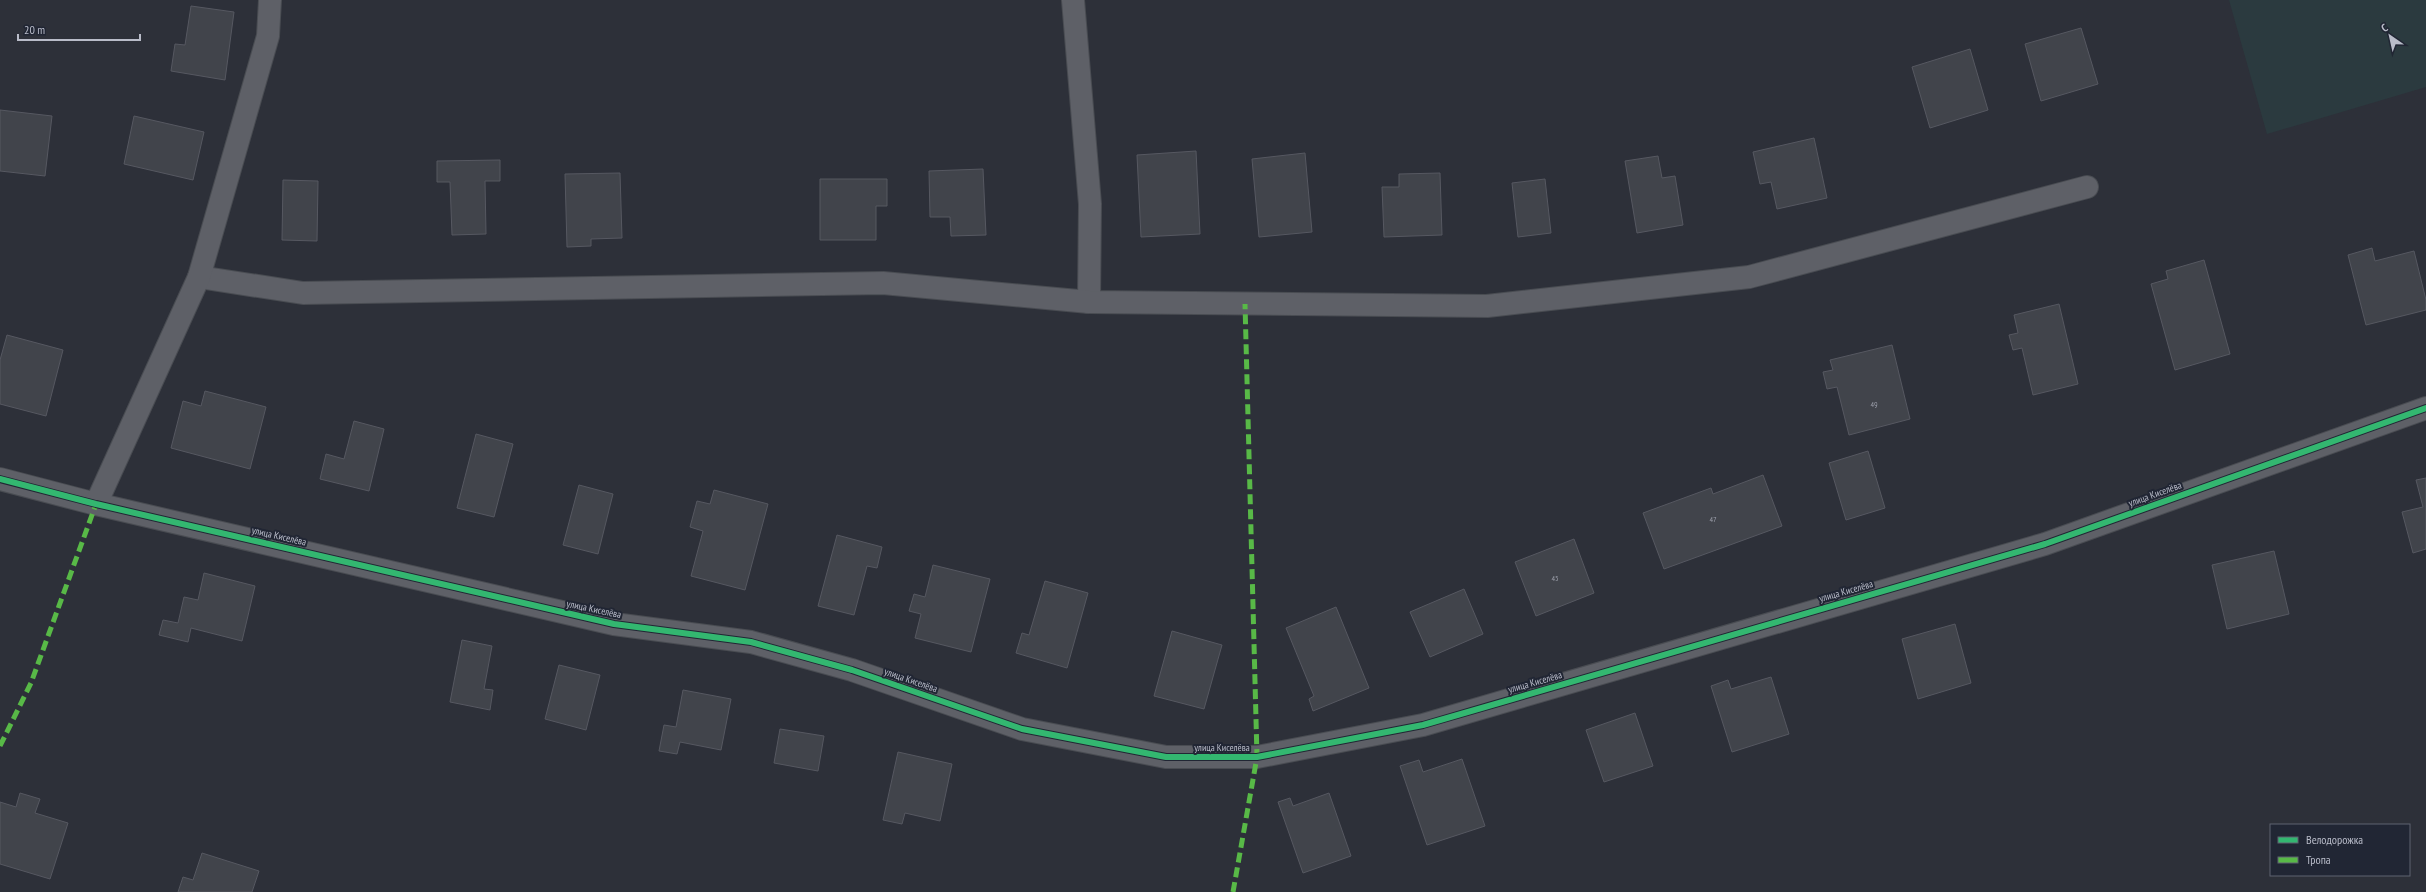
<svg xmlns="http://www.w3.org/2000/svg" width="2426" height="892" font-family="'PT Sans Narrow',sans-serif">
	<rect width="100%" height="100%" fill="#2d3039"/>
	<polygon fill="#2b3a3f" points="2229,0 2426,0 2426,87 2267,134"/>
	<g fill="#41444b" stroke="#565861">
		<polygon points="191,6 234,12 225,80 171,71 175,44 185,45"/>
		<polygon points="2081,28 2098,84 2041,101 2025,44"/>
		<polygon points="1970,49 1988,110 1930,128 1912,67"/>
		<polygon points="0,110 52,116 45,176 0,171"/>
		<polygon points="134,116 204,132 193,180 124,164"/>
		<polygon points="1814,138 1827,198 1777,209 1771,182 1760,184 1753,152"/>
		<polygon points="1196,151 1200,234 1141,237 1137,155"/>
		<polygon points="1305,153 1312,232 1259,237 1252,159"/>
		<polygon points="1658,156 1662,178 1675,176 1683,225 1637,233 1625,161"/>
		<polygon points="500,160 500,181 485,181 486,234 452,235 450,182 437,182 437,161"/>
		<polygon points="983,169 986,235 951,236 950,217 930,217 929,171"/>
		<polygon points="620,173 622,238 591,239 591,246 567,247 565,174"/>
		<polygon points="1440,173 1442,235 1384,237 1382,187 1399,187 1399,174"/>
		<polygon points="820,179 887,179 887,206 876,206 876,240 820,240"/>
		<polygon points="1545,179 1551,233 1518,237 1512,183"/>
		<polygon points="283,180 318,181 317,241 282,240"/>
		<polygon points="2372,248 2375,261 2414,251 2426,300 2426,310 2366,325 2348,255"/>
		<polygon points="2204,260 2230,354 2175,370 2151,284 2168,279 2166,271"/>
		<polygon points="2059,304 2078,384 2033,395 2022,348 2013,350 2009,335 2018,333 2014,315"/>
		<polygon points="7,335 63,350 46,416 0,404 0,360"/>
		<polygon points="1892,345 1910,419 1849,435 1837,387 1827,389 1823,372 1833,370 1830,360"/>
		<polygon points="205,391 266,407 250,469 171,448 183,401 201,406"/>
		<polygon points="354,421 384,429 369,491 320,479 326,454 344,459"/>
		<polygon points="476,434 513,444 494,517 457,508"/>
		<polygon points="1868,451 1885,508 1846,520 1829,463"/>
		<polygon points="1763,475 1782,526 1664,569 1643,513 1711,488 1713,494"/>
		<polygon points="2426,478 2426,549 2413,553 2402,512 2423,507 2416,480"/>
		<polygon points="579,485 613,494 598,554 563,545"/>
		<polygon points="714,490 768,504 745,590 691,576 703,531 690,527 697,501 710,504"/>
		<polygon points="837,535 882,547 877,568 867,566 854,615 818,606"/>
		<polygon points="1574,539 1594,593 1536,616 1515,562"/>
		<polygon points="2274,551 2289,614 2227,629 2212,565"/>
		<polygon points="933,565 990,579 971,652 915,638 921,614 909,611 914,594 925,597"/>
		<polygon points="204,573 255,586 242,641 191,628 188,642 159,635 163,620 178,623 184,597 198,600"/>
		<polygon points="1045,581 1088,593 1067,668 1016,653 1022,633 1029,635"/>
		<polygon points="1464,589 1483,634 1430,657 1410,612"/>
		<polygon points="1336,607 1369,688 1313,711 1309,699 1314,696 1286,628"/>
		<polygon points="1955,624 1971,683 1918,699 1902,639"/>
		<polygon points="1172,631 1222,645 1204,709 1154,696"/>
		<polygon points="462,640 492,646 484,689 493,690 490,710 450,702"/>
		<polygon points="559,665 600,675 586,730 545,719"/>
		<polygon points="1771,677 1789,734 1732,752 1711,686 1728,680 1731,689"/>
		<polygon points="683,690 731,699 721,750 680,742 677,754 659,751 664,725 676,727"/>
		<polygon points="1635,713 1653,766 1604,782 1586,730"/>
		<polygon points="780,729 824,736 818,771 774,763"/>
		<polygon points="898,752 952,764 940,821 905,813 902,824 883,820"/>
		<polygon points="1462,759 1485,826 1427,845 1400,766 1419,760 1423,772"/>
		<polygon points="20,793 40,799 35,813 68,823 50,879 0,864 0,802 16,807"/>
		<polygon points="1329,793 1351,856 1303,873 1278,802 1290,798 1293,806"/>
		<polygon points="202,853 259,871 252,892 178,892 183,877 193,880"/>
	</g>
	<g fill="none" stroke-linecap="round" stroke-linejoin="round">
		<g stroke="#494c52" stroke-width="24">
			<g id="minor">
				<polyline points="1073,0 1090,204 1089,302"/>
				<polyline points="199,277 303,293 883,283 1089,302 1487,306 1749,277 2087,187"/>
				<polyline points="0,479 96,504 614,624 751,642 852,670 1022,729 1166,757 1257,757 1423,725 2045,544 2426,408"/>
				<polyline points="96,504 199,277 268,36 270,0"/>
			</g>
		</g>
		<use href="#minor" stroke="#5e6067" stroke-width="22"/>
		<g stroke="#58b947" stroke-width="5" stroke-dasharray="10 5" stroke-linecap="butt">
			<polyline points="0,746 31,683 96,504"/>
			<polyline points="1233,892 1257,757 1245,304"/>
		</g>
		<g stroke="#212634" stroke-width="8">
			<polyline id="cycleway" points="0,479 96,504 614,624 751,642 852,670 1022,729 1166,757 1257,757 1423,725 2045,544 2426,408"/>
		</g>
		<use href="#cycleway" stroke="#33b770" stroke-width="6"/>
	</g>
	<g text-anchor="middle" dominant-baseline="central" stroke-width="4" stroke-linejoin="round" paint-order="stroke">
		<g font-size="8" fill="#9b9eaa">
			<text x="1874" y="404">49</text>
			<text x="1713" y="519">47</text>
			<text x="1555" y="578">45</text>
		</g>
		<g font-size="10" fill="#b9bcc9" stroke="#212634">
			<text transform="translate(2155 494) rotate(-20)">улица Киселёва</text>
			<text transform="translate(279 536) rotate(13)">улица Киселёва</text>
			<text transform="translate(1846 591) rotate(-16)">улица Киселёва</text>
			<text transform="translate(594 609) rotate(12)">улица Киселёва</text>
			<text transform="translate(911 680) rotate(19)">улица Киселёва</text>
			<text transform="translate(1535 682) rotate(-16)">улица Киселёва</text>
			<text x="1222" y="747">улица Киселёва</text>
		</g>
	</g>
	<rect x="2270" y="824" width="140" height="52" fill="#212634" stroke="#5e6270"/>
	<rect x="2278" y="837" width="20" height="6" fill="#33b770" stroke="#5e6270"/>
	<text x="2306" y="844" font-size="12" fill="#b9bcc9">Велодорожка</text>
	<rect x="2278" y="857" width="20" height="6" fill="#58b947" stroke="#5e6270"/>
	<text x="2306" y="864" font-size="12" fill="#b9bcc9">Тропа</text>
	<g transform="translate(2390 36) rotate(326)" stroke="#212634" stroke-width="3" paint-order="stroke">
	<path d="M0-3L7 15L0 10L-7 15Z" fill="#b9bcc9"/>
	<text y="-6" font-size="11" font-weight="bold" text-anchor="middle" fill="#b9bcc9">С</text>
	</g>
	<path d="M18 34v6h122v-6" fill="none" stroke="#b9bcc9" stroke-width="2"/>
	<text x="24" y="34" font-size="12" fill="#b9bcc9" stroke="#212634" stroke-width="3" paint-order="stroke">20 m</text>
</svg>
